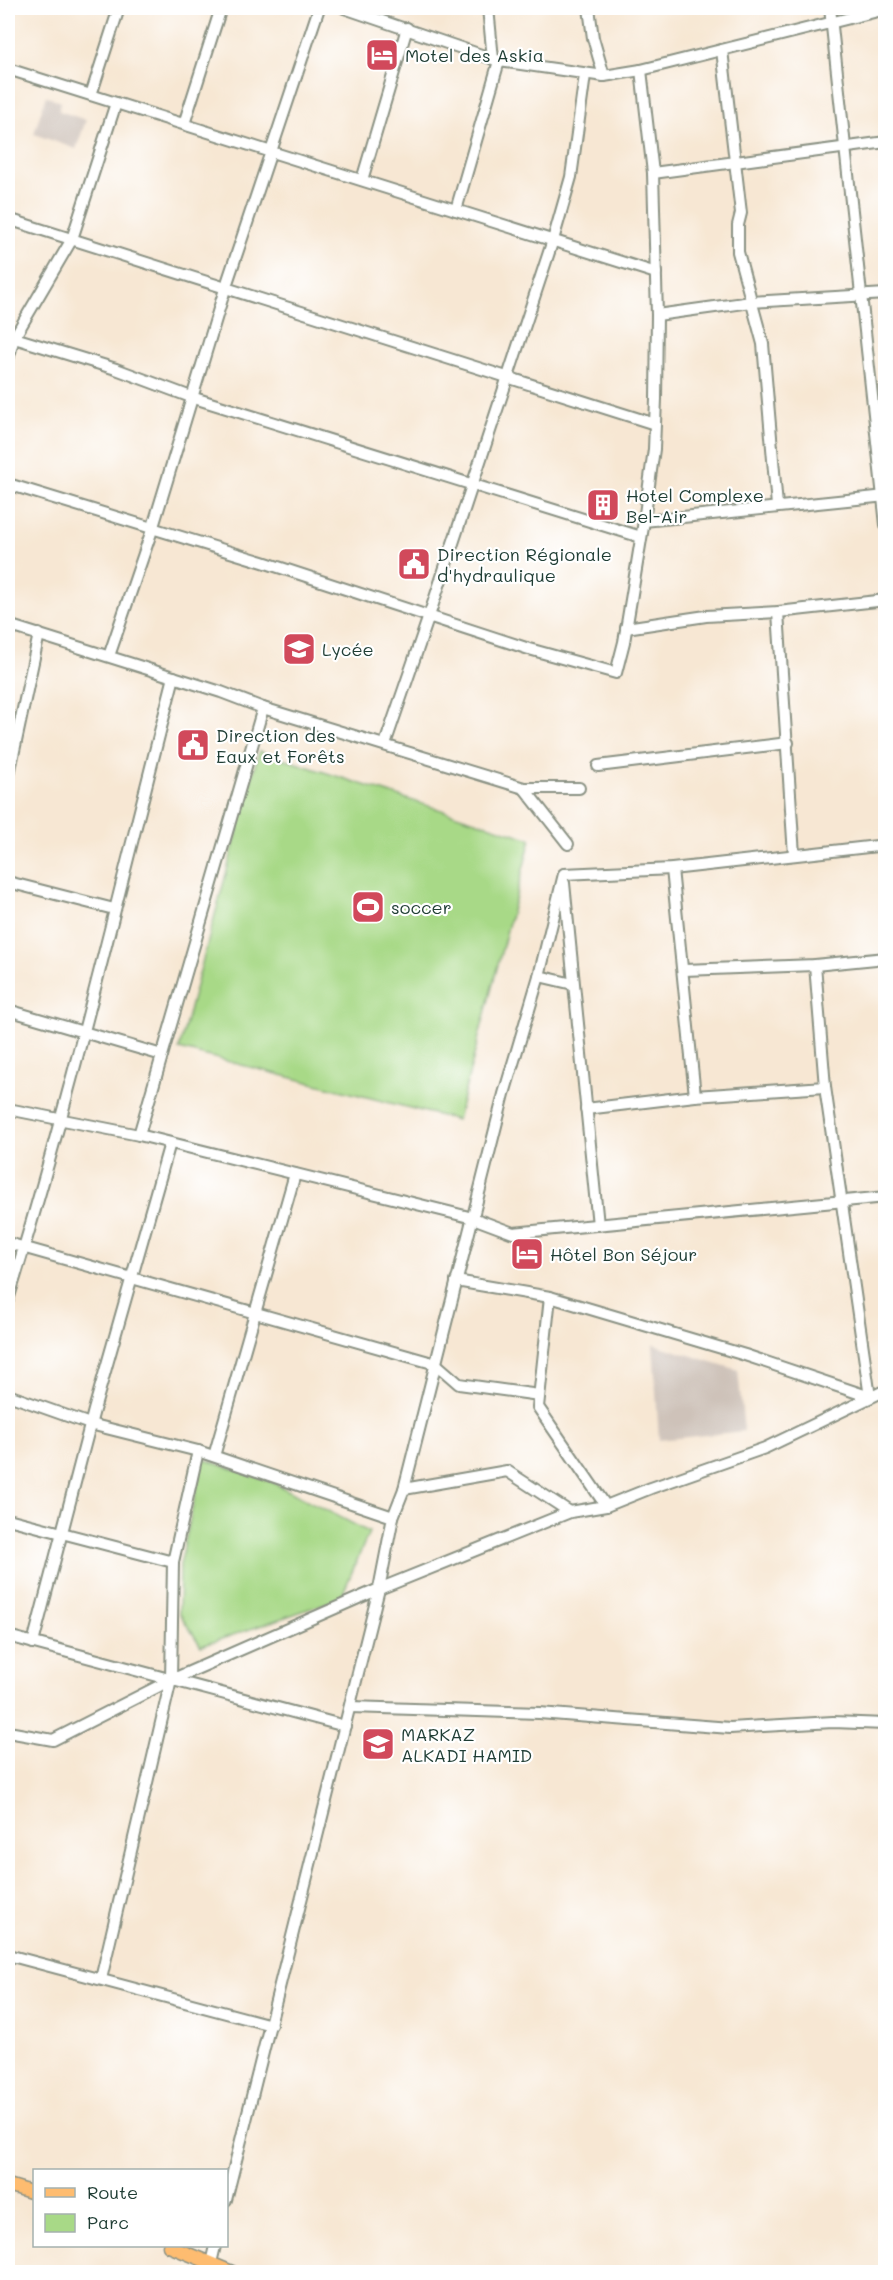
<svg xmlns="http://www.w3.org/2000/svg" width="893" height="2280" font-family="Mali,sans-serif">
	<rect width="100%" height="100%" fill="#fff"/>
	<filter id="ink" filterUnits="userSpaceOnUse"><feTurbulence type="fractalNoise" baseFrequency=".0167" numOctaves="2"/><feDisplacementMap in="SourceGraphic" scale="12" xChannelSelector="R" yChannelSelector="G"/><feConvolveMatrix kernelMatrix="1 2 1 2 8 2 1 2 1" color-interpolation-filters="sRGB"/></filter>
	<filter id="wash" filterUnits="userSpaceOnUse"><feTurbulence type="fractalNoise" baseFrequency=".008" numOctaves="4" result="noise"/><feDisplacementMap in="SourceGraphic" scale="24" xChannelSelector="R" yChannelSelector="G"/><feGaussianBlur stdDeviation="1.35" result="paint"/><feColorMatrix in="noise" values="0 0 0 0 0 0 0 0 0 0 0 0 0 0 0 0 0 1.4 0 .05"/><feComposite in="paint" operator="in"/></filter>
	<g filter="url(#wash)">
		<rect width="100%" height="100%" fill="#f7e7d3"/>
		<g fill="#cec2b9">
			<polygon points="46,96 61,102 59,111 86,120 76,149 34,134"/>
			<polygon points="653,1344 738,1370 744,1431 659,1440"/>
		</g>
		<g fill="#a8d987" stroke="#648b5e" stroke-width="1.5">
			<polygon points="259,751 531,839 457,1120 179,1049"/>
			<polygon points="203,1459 272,1482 369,1532 341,1598 201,1646 179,1613 180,1565"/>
		</g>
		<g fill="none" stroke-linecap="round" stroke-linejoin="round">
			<polyline stroke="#5ab6d8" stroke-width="3" points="8,2115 9,2113"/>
		</g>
	</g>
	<g filter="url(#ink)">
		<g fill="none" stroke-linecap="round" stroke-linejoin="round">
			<g stroke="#8b9284" stroke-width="14">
				<g id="minor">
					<polyline points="344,8 499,61 604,76 641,70 886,9"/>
					<polyline points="488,8 493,59"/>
					<polyline points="589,8 593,38 604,76"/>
					<polyline points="830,8 886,525"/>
					<polyline points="722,50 741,213 738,225 738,252 763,344 777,506"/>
					<polyline points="8,69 656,273"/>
					<polyline points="91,95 119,8"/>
					<polyline points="184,124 221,8"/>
					<polyline points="653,173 886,142"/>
					<polyline points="362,180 407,28"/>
					<polyline points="456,210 499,61"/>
					<polyline points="8,219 655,424"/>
					<polyline points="657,315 751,302 886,294"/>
					<polyline points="8,336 116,369 191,397 641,537"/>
					<polyline points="8,359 14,338 72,239 116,103"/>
					<polyline points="8,484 263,562 529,649 616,673 624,642 644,521 654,449 656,399 657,315 653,173 641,70"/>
					<polyline points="644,521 886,496"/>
					<polyline points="778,612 794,855"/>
					<polyline points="8,625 221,692 263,708 524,788 579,788"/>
					<polyline points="626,628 706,616 778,612 886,600"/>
					<polyline points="109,656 152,530 225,289 319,8"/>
					<polyline points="385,744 429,616 553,240 571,177 585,75"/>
					<polyline points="598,766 788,743"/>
					<polyline points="8,779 39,634"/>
					<polyline points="524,788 568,844"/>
					<polyline points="672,869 695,1096"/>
					<polyline points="564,874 672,869 886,845"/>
					<polyline points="8,882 114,909"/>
					<polyline points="564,883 598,1225"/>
					<polyline points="684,970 815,965 886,958"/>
					<polyline points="539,976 573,984"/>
					<polyline points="8,1010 162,1055"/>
					<polyline points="8,1109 139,1135 473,1218 513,1233 886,1197"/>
					<polyline points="586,1109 695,1096 825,1087"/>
					<polyline points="139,1135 263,708"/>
					<polyline points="8,1243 436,1364 459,1384 539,1395"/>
					<polyline points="456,1281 550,1297 745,1355 870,1397 825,1087 815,965"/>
					<polyline points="550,1297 538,1407 606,1506"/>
					<path d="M8 1300C72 1095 120 885 174 677"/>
					<polyline points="8,1395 90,1424 198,1451 393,1517"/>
					<polyline points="214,1456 295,1174"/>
					<polyline points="404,1489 507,1471 570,1512"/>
					<polyline points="8,1519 173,1562"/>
					<polyline points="8,1636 345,1726"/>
					<polyline points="33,1643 94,1410 170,1143"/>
					<polyline points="350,1707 539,1713 730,1728 833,1722 886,1724"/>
					<polyline points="8,1732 53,1740 171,1680 379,1589 570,1512 606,1506 651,1488 765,1448 886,1390"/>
					<polyline points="8,1955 271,2025"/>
					<polyline points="101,1979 171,1680 173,1562 198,1451"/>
					<polyline points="226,2200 379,1589 393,1517 404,1489 504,1094 539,976 564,874"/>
					<polyline points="211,2263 215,2246"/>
				</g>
			</g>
			<g stroke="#8b9284" stroke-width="15">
				<g id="major">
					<polyline points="8,2185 34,2193"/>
					<polyline points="169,2246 232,2272"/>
				</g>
			</g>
			<use href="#minor" stroke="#fff" stroke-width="10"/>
			<use href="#major" stroke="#febc70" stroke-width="12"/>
		</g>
	</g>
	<defs>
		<g id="hotel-square" transform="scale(1.725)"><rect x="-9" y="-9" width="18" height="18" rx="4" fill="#d1495b" stroke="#fff"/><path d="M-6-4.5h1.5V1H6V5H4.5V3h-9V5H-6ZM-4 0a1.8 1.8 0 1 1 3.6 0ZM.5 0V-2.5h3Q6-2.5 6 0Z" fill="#fff"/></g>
		<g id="building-square" transform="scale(1.725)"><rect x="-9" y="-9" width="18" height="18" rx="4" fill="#d1495b" stroke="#fff"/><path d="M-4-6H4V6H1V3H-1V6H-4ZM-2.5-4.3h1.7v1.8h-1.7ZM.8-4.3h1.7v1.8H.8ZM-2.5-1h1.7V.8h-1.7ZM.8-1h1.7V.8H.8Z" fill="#fff"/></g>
		<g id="civic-square" transform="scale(1.725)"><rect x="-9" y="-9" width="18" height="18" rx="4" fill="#d1495b" stroke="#fff"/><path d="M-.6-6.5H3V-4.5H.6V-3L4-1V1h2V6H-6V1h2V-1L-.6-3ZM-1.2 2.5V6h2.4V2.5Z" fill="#fff"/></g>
		<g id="school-square" transform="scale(1.725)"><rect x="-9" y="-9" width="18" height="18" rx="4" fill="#d1495b" stroke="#fff"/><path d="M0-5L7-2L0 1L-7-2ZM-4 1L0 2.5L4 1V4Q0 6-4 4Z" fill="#fff"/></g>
		<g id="stadium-square" transform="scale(1.725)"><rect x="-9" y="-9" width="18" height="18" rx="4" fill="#d1495b" stroke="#fff"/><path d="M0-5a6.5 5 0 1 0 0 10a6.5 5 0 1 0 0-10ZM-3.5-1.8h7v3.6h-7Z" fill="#fff"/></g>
	</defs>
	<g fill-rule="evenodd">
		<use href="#hotel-square" x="382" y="55"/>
		<use href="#building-square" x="603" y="505"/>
		<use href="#civic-square" x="414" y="564"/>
		<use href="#school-square" x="299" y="649"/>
		<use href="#civic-square" x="193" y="745"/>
		<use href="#stadium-square" x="368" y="907"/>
		<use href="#hotel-square" x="527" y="1254"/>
		<use href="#school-square" x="378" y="1744"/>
	</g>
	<g text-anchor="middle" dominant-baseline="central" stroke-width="4.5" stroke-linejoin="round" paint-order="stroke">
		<g font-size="18" fill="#1f3d34" stroke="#fff" text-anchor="start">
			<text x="405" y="55">Motel des Askia</text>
			<text x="626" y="495">Hotel Complexe<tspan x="626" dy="21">Bel-Air</tspan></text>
			<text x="437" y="554">Direction Régionale<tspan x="437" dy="21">d'hydraulique</tspan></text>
			<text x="322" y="649">Lycée</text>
			<text x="216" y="735">Direction des<tspan x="216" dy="21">Eaux et Forêts</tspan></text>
			<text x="391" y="907">soccer</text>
			<text x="550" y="1254">Hôtel Bon Séjour</text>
			<text x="401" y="1734">MARKAZ<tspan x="401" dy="21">ALKADI HAMID</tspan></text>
		</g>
	</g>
	<rect width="893" height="2280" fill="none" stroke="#fff" stroke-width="30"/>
	<rect x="33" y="2169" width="195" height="78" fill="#ffffff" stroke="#a5b1ae" stroke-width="1.5"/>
	<rect x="45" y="2188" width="30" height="9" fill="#febc70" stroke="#a5b1ae" stroke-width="1.5"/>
	<text x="87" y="2199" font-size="18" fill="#1f3d34">Route</text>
	<rect x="45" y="2214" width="30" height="18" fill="#a8d987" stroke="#a5b1ae" stroke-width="1.5"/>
	<text x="87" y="2229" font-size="18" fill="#1f3d34">Parc</text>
</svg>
